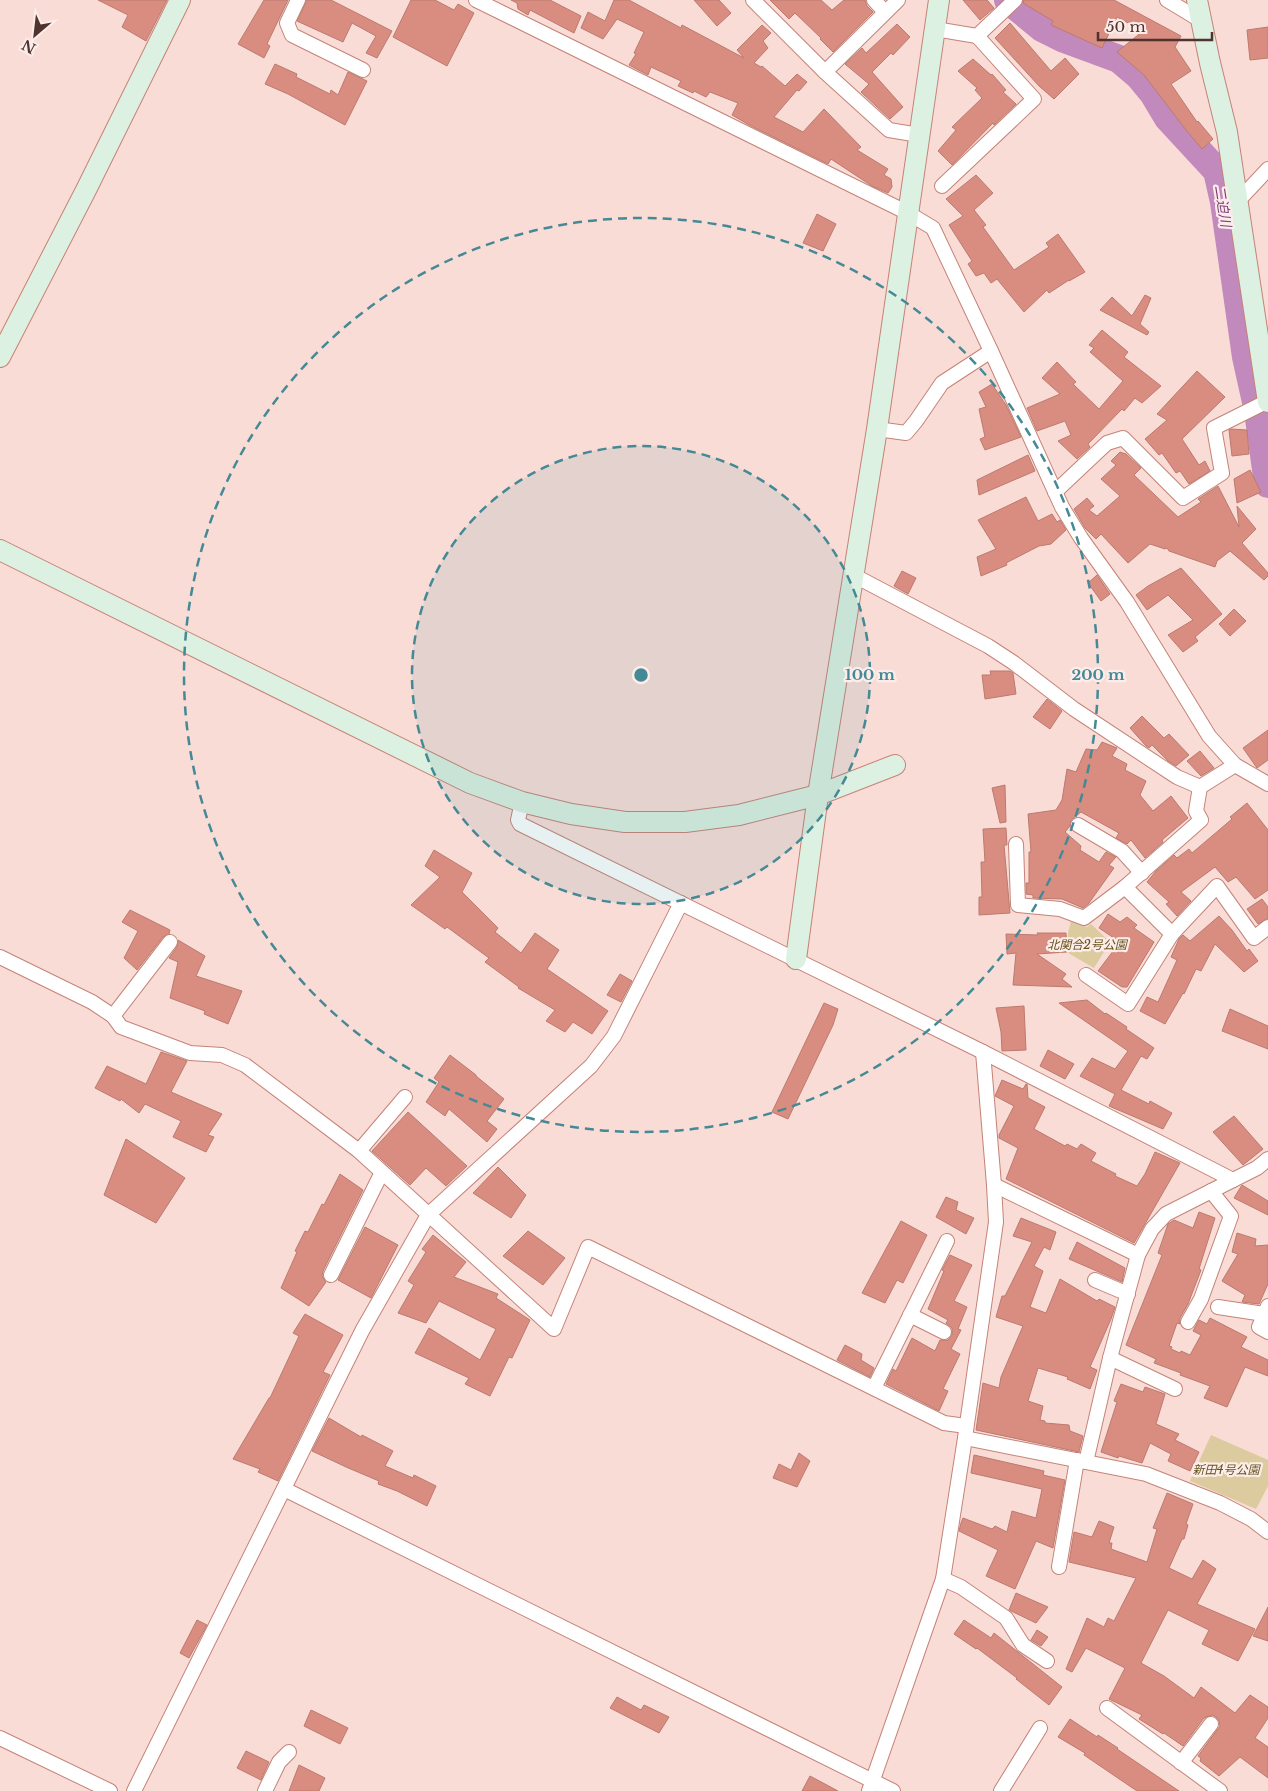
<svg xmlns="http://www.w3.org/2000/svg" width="1268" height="1791" font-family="'Libre Baskerville','Noto Sans JP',serif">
	<rect width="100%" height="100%" fill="#fadcd6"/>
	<g fill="#dccb9e">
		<polygon points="1071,921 1087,927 1091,924 1110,942 1094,968 1068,953 1068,933"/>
		<polygon points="1211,1435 1268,1460 1268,1486 1256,1509 1190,1481"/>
	</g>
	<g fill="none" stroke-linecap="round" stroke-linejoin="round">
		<polyline stroke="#c289bc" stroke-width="28" points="1008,0 1042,28 1062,38 1119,59 1139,76 1153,93 1168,118 1217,171 1224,202 1246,357 1258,411 1268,484"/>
	</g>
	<g fill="#d98d80" stroke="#bc7a6f">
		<polygon points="98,0 167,0 146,41 122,27 128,15"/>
		<polygon points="264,0 288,0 267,44 270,46 264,58 238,44"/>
		<polygon points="307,0 331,0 392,31 377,58 366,53 376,36 352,23 343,42 297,21"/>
		<polygon points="411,0 435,0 454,10 458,4 474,13 447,66 393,37"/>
		<polygon points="511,0 550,0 581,16 574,33 530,10 528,15 518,9 517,3"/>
		<polygon points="614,0 629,0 681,28 682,25 744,58 737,50 762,25 771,33 763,41 768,48 754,63 761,67 762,66 785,86 797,74 807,82 799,91 797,90 774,117 803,132 824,109 861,147 857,150 888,169 884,175 891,179 892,187 888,193 872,186 831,159 828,164 751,126 732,115 738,103 710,92 706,97 694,91 693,93 678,86 681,81 651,67 648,75 629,65 636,54 634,53 644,32 617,19 603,39 581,28 588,12 605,21"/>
		<polygon points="694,0 719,0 731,13 717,26"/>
		<polygon points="770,0 821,0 832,10 844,0 865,0 867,6 873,12 833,52 820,39 821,38 795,13 789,19"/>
		<polygon points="963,0 987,0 994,8 980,20"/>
		<polygon points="1024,0 1114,0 1181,36 1175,47 1191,71 1171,84 1197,122 1198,121 1213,139 1202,149 1186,130 1144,75 1117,52 1143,31 1117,17 1102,48 1051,25 1053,21 1023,3"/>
		<polygon points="1010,23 1051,71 1065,58 1079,74 1054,99 1039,86 995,38"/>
		<polygon points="897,24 910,37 893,55 891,53 872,72 903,107 890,119 861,92 869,84 845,64 862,48 866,53"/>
		<polygon points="1268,27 1268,58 1250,60 1247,30"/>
		<polygon points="973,59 991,75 992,74 1006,90 1003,92 1016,104 994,125 993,123 952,165 938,151 956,130 952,127 982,98 975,90 977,88 958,71"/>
		<polygon points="275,64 297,74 296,77 330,94 331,90 338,95 348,72 367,81 345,125 288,94 265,84"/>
		<polygon points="976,175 993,193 974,210 986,225 983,227 1014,270 1049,247 1046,243 1058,234 1085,272 1069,281 1069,280 1049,293 1047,290 1024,312 997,279 991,283 984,273 976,276 968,264 972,261 949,225 963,216 946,199"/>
		<polygon points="817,214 836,224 823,251 803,243"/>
		<polygon points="1145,295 1151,298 1140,324 1149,332 1147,335 1100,310 1112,297 1132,316"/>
		<polygon points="1102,330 1128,352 1124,357 1161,386 1142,403 1135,398 1124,411 1122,409 1088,444 1090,447 1077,459 1058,441 1071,435 1065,421 1037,431 1027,408 1060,394 1042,378 1057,362 1076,382 1073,384 1099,409 1123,381 1090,352 1094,348 1089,345"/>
		<polygon points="1197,371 1225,397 1182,439 1199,465 1205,461 1210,471 1189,484 1180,471 1176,473 1162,453 1159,455 1145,439 1167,420 1157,414"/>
		<polygon points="992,384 1006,405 1021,437 985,450 980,439 985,437 979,409 986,407 979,392"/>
		<polygon points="1231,429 1247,430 1249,454 1232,456 1229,430"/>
		<polygon points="1120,452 1126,454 1141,468 1134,475 1178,517 1201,502 1198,499 1218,486 1239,527 1237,506 1256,529 1242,543 1268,573 1268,576 1264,580 1230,551 1217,561 1215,567 1169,551 1167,548 1165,549 1150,544 1128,563 1101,534 1096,539 1085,528 1074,509 1087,498 1094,506 1089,510 1097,516 1120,496 1101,479 1116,465 1111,461"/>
		<polygon points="1028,455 1035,471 979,495 977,480"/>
		<polygon points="1250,470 1261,492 1237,503 1234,479"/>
		<polygon points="1026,497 1038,521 1052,514 1057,522 1060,520 1066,530 1051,544 1039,546 1006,563 1007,565 981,576 977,557 996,549 978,520"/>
		<polygon points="1181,568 1222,614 1195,637 1198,641 1183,652 1168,635 1193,620 1168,595 1147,610 1136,595 1148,586"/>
		<polygon points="902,571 916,578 908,594 894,586"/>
		<polygon points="1097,575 1110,594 1101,601 1088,583"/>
		<polygon points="1234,609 1246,621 1230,636 1219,624"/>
		<polygon points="990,671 1010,671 1013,673 1016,694 985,699 982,675 991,675"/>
		<polygon points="1047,699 1062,711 1050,729 1033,717"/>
		<polygon points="1142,716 1164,738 1169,734 1189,755 1176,766 1168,761 1152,745 1149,748 1146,746 1130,728"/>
		<polygon points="1268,730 1268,760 1257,768 1243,748"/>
		<polygon points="1102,742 1117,748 1112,756 1127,764 1125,770 1146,781 1140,795 1153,811 1171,796 1188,818 1162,840 1163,842 1145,858 1131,840 1127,844 1116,838 1119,833 1081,812 1071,820 1070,826 1065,832 1081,846 1080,850 1099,862 1106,852 1116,857 1109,865 1114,868 1089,903 1083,908 1062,899 1033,898 1033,895 1026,894 1026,883 1029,883 1029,852 1031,852 1028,814 1056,810 1062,800 1067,769 1076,772 1086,749 1097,750"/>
		<polygon points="1200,751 1214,768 1201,776 1187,761"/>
		<polygon points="1005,785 1006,822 1000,823 992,788"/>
		<polygon points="1247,803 1268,830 1268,890 1255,899 1236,877 1228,882 1215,867 1181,892 1191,901 1177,916 1166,904 1169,902 1147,882 1156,871 1174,855 1177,858 1189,849 1192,853 1232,819 1230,817"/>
		<polygon points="1006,828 1007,845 1004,845 1010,913 979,915 979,897 982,897 981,862 985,862 983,829"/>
		<polygon points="434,850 472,873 462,892 498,928 495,932 521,953 535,933 559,950 547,969 608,1011 592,1034 573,1022 565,1032 546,1021 555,1010 518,988 519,987 485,962 489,958 447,927 445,929 411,905 440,877 425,866"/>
		<polygon points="1262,899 1268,907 1268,918 1258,924 1247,909"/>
		<polygon points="130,910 170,930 169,934 163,937 137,970 124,958 138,931 122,922"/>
		<polygon points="1108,914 1120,922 1127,917 1137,925 1134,928 1154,942 1127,987 1122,987 1098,971 1120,942 1099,928"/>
		<polygon points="1219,916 1232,930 1247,951 1249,949 1258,961 1244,972 1215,944 1201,971 1196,969 1184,994 1183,993 1165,1024 1140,1011 1147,997 1158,1002 1177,960 1171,957 1179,939 1183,935 1190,941"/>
		<polygon points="1037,933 1066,933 1067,952 1037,954 1066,974 1062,979 1072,987 1013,985 1016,953 1007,954 1006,934 1038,935"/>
		<polygon points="178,940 205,956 196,976 242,991 228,1024 204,1014 205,1011 170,998 178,962 169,958 177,947"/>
		<polygon points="620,974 632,981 621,1002 607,995"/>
		<polygon points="1087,1000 1105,1014 1106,1013 1127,1027 1126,1029 1154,1048 1147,1059 1141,1056 1121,1090 1149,1104 1150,1101 1172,1113 1163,1129 1109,1106 1115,1094 1080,1076 1092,1058 1115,1069 1128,1051 1059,1003"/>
		<polygon points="824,1003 838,1009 833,1025 788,1119 772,1112"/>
		<polygon points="1024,1006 1026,1050 1002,1051 1001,1032 996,1008"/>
		<polygon points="1230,1009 1268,1026 1268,1049 1222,1031"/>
		<polygon points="1048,1050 1074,1064 1065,1079 1040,1066"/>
		<polygon points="161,1052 187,1061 171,1092 222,1114 208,1135 214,1137 206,1152 173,1137 181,1121 145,1104 139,1113 121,1099 120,1101 95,1088 107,1066 146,1084"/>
		<polygon points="450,1055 476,1075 476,1076 504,1099 487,1121 497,1129 487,1142 449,1109 445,1116 426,1102 439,1082 434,1078"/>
		<polygon points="1002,1080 1023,1089 1026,1084 1027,1084 1028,1098 1045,1107 1034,1129 1065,1146 1067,1144 1077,1149 1081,1144 1096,1153 1091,1161 1116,1174 1115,1176 1137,1186 1145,1174 1155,1152 1180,1163 1134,1243 1006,1179 1018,1148 999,1138 999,1135 1014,1106 995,1096"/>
		<polygon points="408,1112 467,1166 446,1186 426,1168 410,1185 372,1151"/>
		<polygon points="1234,1116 1263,1149 1243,1165 1213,1132"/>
		<polygon points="126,1139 185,1178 156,1223 104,1195"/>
		<polygon points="498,1167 526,1195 511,1218 473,1193"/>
		<polygon points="340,1174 363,1190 323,1271 322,1276 326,1282 309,1306 281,1288 297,1252 295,1251 305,1231 308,1232 322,1204 324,1205"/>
		<polygon points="1242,1185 1268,1201 1268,1215 1234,1198"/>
		<polygon points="946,1197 958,1202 956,1210 974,1218 966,1234 936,1217"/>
		<polygon points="1199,1212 1215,1218 1199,1269 1201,1270 1188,1304 1180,1318 1180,1324 1177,1323 1169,1346 1172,1347 1171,1349 1180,1353 1181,1351 1190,1355 1201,1335 1193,1331 1199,1320 1207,1324 1210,1318 1247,1337 1241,1347 1268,1360 1268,1376 1245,1367 1227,1407 1204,1398 1210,1386 1180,1375 1181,1373 1154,1363 1156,1359 1126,1345 1162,1255 1158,1253 1168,1224 1174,1220 1193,1228"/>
		<polygon points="1021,1218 1056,1232 1050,1250 1044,1247 1034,1266 1043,1271 1030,1307 1046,1313 1060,1279 1097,1301 1099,1299 1115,1307 1111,1319 1090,1367 1097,1370 1090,1389 1067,1379 1068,1377 1038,1368 1028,1401 1043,1406 1040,1420 1045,1421 1045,1423 1069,1425 1070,1431 1083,1436 1079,1452 976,1430 983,1383 999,1388 1001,1377 1023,1326 996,1317 1002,1296 1005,1296 1032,1242 1013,1236"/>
		<polygon points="901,1221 927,1235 903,1283 897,1280 885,1303 862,1293"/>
		<polygon points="365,1227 398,1245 371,1298 338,1280"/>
		<polygon points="528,1231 565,1258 543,1285 503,1256"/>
		<polygon points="1237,1233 1256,1239 1255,1246 1268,1245 1268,1284 1259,1304 1242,1302 1245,1295 1222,1281 1238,1254 1232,1252"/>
		<polygon points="433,1235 466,1262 454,1277 498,1294 496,1298 530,1320 512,1358 509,1357 490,1396 465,1384 469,1378 415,1353 429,1328 480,1360 496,1329 439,1301 426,1323 398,1313 414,1285 408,1281 426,1252 422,1249"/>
		<polygon points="1077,1242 1125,1268 1122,1282 1069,1259"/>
		<polygon points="950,1255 972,1265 954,1301 967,1307 958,1329 961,1330 951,1349 960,1354 943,1389 948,1391 939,1411 886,1384 893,1369 896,1371 912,1338 935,1351 940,1340 948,1340 952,1335 952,1328 946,1323 948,1320 928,1309 944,1271 942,1270"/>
		<polygon points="305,1314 343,1335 323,1372 330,1375 278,1481 258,1472 260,1469 233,1459 269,1398 270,1398 299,1336 293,1333"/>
		<polygon points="845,1345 862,1354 861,1360 874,1368 870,1377 837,1360"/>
		<polygon points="1121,1384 1143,1392 1145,1387 1165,1394 1156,1424 1179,1434 1175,1440 1199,1452 1190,1471 1168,1461 1171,1454 1150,1443 1142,1463 1119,1456 1118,1458 1101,1452 1117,1402 1114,1401"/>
		<polygon points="329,1418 361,1437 362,1435 393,1451 385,1466 413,1478 414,1475 436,1486 427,1506 397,1491 378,1484 379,1481 346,1467 312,1451"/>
		<polygon points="799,1453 810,1461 797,1487 773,1478 779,1464 791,1470"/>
		<polygon points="974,1455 1044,1471 1043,1475 1065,1480 1053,1548 1036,1541 1015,1589 986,1576 998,1550 959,1531 961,1523 963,1518 992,1529 995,1526 1007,1532 1012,1511 1036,1518 1042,1489 971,1473"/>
		<polygon points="1167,1493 1193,1504 1186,1524 1188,1525 1184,1539 1182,1539 1169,1568 1192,1579 1203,1560 1216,1569 1197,1604 1255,1629 1238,1661 1202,1644 1209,1630 1168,1610 1141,1663 1164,1676 1194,1698 1201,1687 1235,1713 1250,1695 1268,1707 1268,1718 1255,1738 1268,1747 1268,1778 1240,1757 1219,1776 1200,1761 1201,1758 1198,1756 1220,1726 1219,1721 1216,1717 1212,1715 1204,1718 1183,1746 1164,1733 1163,1734 1139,1719 1142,1715 1109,1699 1125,1668 1086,1648 1072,1672 1066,1669 1087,1618 1104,1627 1108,1618 1114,1621 1136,1578 1069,1562 1074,1532 1092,1537 1099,1521 1114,1527 1109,1543 1112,1543 1111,1549 1147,1562 1157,1529 1153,1528"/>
		<polygon points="1016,1593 1048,1607 1036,1623 1009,1610"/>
		<polygon points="1268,1607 1268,1641 1253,1636"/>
		<polygon points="197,1620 207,1625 189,1658 180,1653"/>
		<polygon points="964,1620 991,1638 994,1633 1062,1687 1049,1705 1016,1679 1017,1678 977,1648 976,1649 954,1634"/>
		<polygon points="1037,1630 1048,1637 1041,1646 1031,1640"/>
		<polygon points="617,1697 641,1710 644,1705 669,1717 659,1733 610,1708"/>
		<polygon points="311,1710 348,1728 340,1744 304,1726"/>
		<polygon points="1070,1719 1097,1737 1098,1735 1118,1748 1117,1749 1179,1791 1137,1791 1084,1755 1085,1753 1058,1737"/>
		<polygon points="246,1751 269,1762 261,1780 237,1768"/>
		<polygon points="299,1765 325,1778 319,1791 289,1791"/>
		<polygon points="810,1776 838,1791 802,1791"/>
	</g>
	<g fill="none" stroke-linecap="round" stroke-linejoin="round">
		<g stroke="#c58377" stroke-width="16">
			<g id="street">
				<polyline points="298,0 287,23 292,35 363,70"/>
				<polyline points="476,0 908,213 933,228 991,351 1062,507 1081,538 1127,602 1209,736 1235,765 1268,784"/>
				<polyline points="753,0 825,72 889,130 919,135"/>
				<polyline points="874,0 885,12"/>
				<polyline points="1167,0 1200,20"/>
				<polyline points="935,29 977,36 1015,0"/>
				<polyline points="825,72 898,0"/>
				<polyline points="942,186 1034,99 977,36"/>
				<polyline points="1238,201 1268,169"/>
				<polyline points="877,429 906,433 916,421 942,383 991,351"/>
				<polyline points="1055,492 1107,443 1123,438 1183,498 1222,473 1214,428 1268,401"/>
				<polyline points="853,575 988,646 1014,663 1074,709 1177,777 1200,787 1235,765"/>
				<polyline points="522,802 518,820 520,824 983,1052 1233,1180 1257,1168 1268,1159"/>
				<polyline points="1078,825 1122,851 1142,873"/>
				<polyline points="1016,844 1018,905 1060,909 1084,918 1125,887 1201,820 1196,811 1200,787"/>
				<polyline points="1125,887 1172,934"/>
				<polyline points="0,957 92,1002 113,1016 121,1027 190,1053 222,1055 245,1065 359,1151 554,1329 588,1247 944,1423 966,1426"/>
				<polyline points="1086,975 1128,1004 1172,934 1217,886 1254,938 1268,927"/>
				<polyline points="113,1016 170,942"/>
				<polyline points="359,1151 405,1097"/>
				<polyline points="994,1185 1138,1255"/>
				<polyline points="331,1275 382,1172"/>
				<polyline points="1095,1280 1128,1294"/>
				<polyline points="1268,1306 1259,1327 1268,1332"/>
				<polyline points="1218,1307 1264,1314"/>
				<polyline points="910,1315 944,1332"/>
				<polyline points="1188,1322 1201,1299 1231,1216 1211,1191"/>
				<polyline points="1110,1358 1175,1389"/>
				<polyline points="874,1388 947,1241"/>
				<polyline points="965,1438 1146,1474 1220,1503 1251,1519 1268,1532"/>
				<polyline points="1086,1462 1110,1358 1138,1255 1152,1229 1166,1214 1233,1180"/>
				<polyline points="284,1489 893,1791"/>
				<polyline points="1059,1567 1077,1460"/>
				<polyline points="943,1579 961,1587 1006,1618 1023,1645 1047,1661"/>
				<polyline points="1107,1708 1220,1791"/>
				<polyline points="0,1738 110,1791"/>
				<polyline points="1181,1763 1211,1724"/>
				<polyline points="134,1791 362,1331 428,1215 591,1066 614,1036 681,903"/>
				<polyline points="265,1791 279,1762 289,1752"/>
				<polyline points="869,1791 943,1579 965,1438 996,1222 994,1185 983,1052"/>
				<polyline points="1001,1791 1040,1728"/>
			</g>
		</g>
		<g stroke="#c58377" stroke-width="22">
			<g id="secondary">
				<polyline points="1197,0 1210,63 1227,132 1268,402"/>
				<polyline points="0,357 86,190 180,0"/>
				<polyline points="0,550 470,783 522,802 571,814 625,822 685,822 739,815 818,795 895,765"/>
				<polyline points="796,959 818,795 877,429 939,0"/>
			</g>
		</g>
		<use href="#street" stroke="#fff" stroke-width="14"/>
		<use href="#secondary" stroke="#dcf1e1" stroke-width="20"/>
	</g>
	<circle cx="641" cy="675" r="229" fill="#448995" fill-opacity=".12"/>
	<g fill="none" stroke="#448995" stroke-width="2.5" stroke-dasharray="9 6">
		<circle cx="641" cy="675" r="229"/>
		<circle cx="641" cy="675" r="457"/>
	</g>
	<g text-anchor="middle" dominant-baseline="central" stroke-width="4.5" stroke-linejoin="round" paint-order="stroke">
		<g font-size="12" font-style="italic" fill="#65521c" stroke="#fcedea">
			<text x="1087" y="944">北関合2号公園</text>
			<text x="1226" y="1469">新田4号公園</text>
		</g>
		<g font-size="14" font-style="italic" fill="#7d3978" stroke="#fcedea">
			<text transform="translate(1223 206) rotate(81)">二迫川</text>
		</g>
	</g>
	<circle cx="641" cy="675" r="8" fill="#448995" stroke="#fcedea" stroke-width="2.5"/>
	<g font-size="15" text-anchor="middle" font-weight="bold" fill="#448995" stroke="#fcedea" stroke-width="4.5" stroke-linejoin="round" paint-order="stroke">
		<text x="870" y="680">100 m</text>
		<text x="1098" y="680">200 m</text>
	</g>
	<g transform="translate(35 35) rotate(208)" stroke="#fcedea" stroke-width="4" paint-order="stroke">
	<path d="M0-4L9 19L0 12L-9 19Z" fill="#50332f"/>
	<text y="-8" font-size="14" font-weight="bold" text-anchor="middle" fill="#50332f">N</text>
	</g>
	<path d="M1098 32v8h114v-8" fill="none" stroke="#50332f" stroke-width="2.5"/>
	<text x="1106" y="32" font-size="15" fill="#50332f" stroke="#fcedea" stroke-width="4" paint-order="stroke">50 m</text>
</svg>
